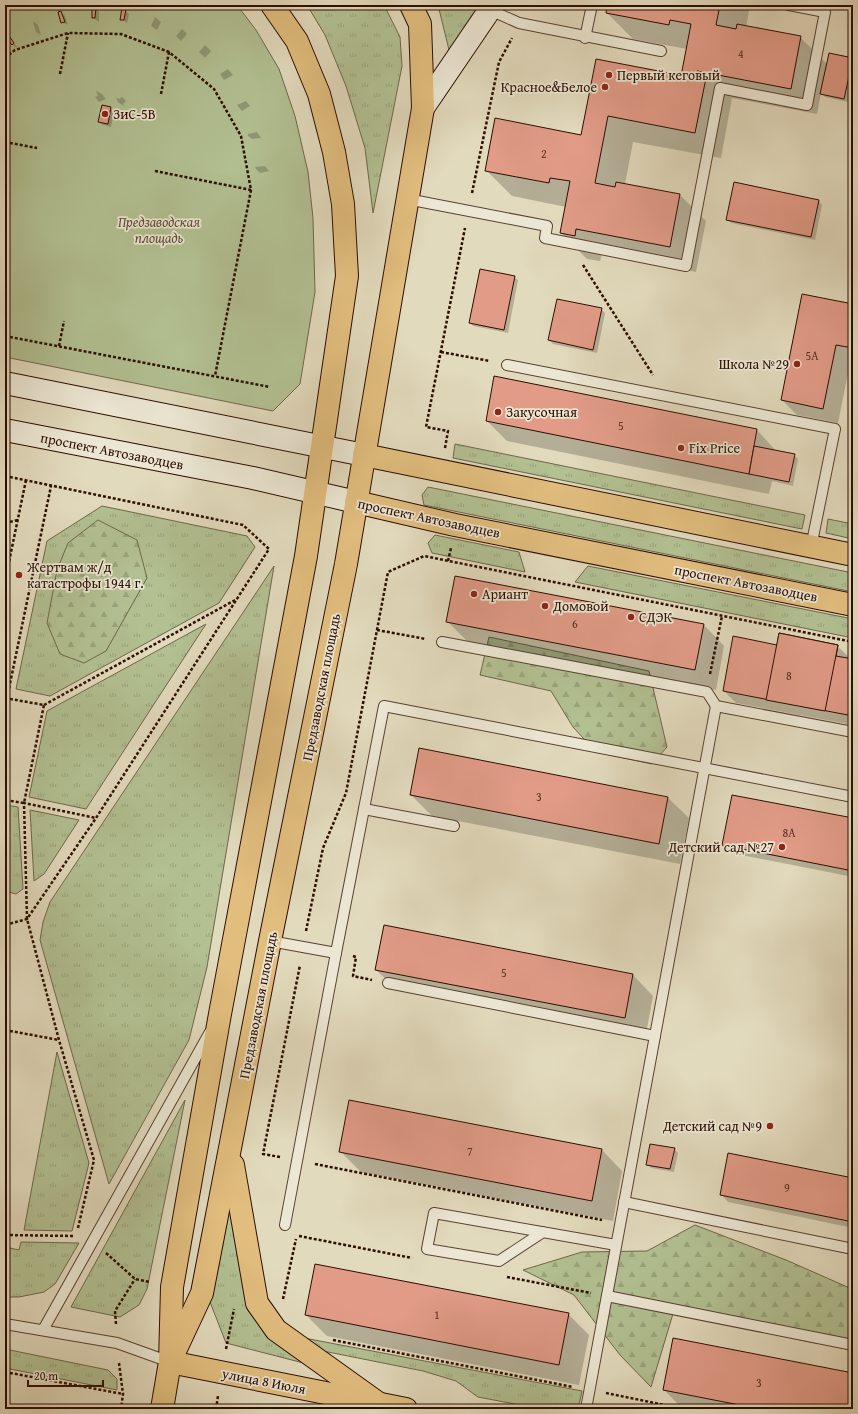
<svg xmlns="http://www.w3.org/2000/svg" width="858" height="1414" font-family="'Gentium Book Plus',serif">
	<defs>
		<pattern id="grass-tufts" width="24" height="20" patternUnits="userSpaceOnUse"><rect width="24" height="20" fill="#b2c092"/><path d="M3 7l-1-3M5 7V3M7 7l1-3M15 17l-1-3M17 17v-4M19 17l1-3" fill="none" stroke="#99a47c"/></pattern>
		<pattern id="forest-firs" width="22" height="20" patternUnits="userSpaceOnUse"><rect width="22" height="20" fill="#b2c092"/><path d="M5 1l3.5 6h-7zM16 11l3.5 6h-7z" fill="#99a47c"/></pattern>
	</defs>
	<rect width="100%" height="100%" fill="#e2dabd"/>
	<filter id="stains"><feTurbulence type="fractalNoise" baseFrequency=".005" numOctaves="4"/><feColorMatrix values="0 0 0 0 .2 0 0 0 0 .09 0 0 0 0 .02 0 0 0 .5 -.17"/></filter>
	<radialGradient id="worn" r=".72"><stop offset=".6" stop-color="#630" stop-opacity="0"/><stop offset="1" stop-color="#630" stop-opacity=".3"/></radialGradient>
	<g fill="url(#grass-tufts)" stroke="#6f664a">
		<polygon points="307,5 384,5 400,37 402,66 373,213 365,148 346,86 325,35"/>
		<polygon points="438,5 483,5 450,54"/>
		<polygon points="455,444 805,515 802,529 453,458"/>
		<polygon points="428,487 853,573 853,592 424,505 422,495"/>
		<polygon points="102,506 247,536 255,547 219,603 50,696 16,689 47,541"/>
		<polygon points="828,519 853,524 853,539 826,533"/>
		<polygon points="435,535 519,552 525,572 432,553 428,543"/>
		<polygon points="274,566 207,967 189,1040 109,1184 40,940 43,922 50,902"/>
		<polygon points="588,566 853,619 853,638 575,582"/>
		<polygon points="206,624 86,809 29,797 47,711"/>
		<polygon points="5,805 18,807 23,889 16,894 5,891"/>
		<polygon points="30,810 79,820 44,874 34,881"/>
		<polygon points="57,1052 89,1163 72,1231 24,1230"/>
		<polygon points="185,1100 147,1289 139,1305 120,1317 71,1307"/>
		<polygon points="229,1186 246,1286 315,1366 226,1343 210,1302"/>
		<polygon points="21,1242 79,1243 55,1284 44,1292 19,1297 5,1297 5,1247 19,1250"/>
		<polygon points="304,1338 582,1391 578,1409 541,1409 478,1397 456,1381 423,1371 318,1350"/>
		<polygon points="5,1349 108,1370 117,1379 117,1390 5,1368"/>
	</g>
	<g fill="url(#forest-firs)" stroke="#6f664a">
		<polygon points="98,520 137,540 147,578 106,651 84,663 60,654 47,623 57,570 68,543"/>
		<polygon points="489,637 649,671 667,747 652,764 596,752 573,727 551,691 480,675"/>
		<polygon points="695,1225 786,1260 852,1289 853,1287 853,1347 815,1343 720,1323 675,1307 651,1387 620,1355 574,1295 523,1270 582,1252 647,1251"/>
	</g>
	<polygon fill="#b2c092" stroke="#6f664a" points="5,5 237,5 256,30 279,69 295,116 308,172 313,218 315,292 300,384 273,411 5,357"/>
	<g fill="#0003">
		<polygon points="608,5 750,5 746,27 800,37 827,64 853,60 853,77 848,102 825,97 821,93 817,114 732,98 721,158 633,142 625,184 680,195 706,221 696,272 602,254 600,261 587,259 561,233 566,207 512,196 486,170 582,136 597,60 682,77 687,49 633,39 607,13"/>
		<polygon points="95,8 99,12 99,22 93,18"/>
		<polygon points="125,10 129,14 127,23 121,19"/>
		<polygon points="61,12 65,16 68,25 62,22"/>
		<polygon points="155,17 161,22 157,30 151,26"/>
		<polygon points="33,22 35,22 38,25 41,35 36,32"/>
		<polygon points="182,29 187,34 181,41 176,36"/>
		<polygon points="7,35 11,38 17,47 16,48 12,44"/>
		<polygon points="205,45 211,51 205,58 199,52"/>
		<polygon points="228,69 233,75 224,80 220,74"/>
		<polygon points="96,91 102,94 106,99 99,102 95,97 98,96"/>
		<polygon points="116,97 119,99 122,97 126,101 123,104 125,107 118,102"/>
		<polygon points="246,101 250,106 242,111 237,105"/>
		<polygon points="110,108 114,112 111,127 103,125 99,122"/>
		<polygon points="257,132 261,138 252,139 248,136 248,134"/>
		<polygon points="265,166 269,171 260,173 256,169 255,167"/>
		<polygon points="819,201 822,205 815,240 731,223 727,219"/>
		<polygon points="514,277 518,280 508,333 473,326 470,323"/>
		<polygon points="853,305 853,360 851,359 838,423 797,415 782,400"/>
		<polygon points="601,309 605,313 597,353 553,344 549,340"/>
		<polygon points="487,421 757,430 777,452 794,455 798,459 793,486 772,481 769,494 507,441"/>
		<polygon points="447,621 704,625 724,646 716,690 468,642"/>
		<polygon points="778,646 837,646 849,657 849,660 853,660 853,725 736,703 724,691"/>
		<polygon points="420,749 668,798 689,818 680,864 432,816 411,795"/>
		<polygon points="853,819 853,877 731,853 723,845"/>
		<polygon points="376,970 633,975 653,996 645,1039 397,990"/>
		<polygon points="674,1149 678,1153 674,1172 651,1168 647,1164"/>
		<polygon points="602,1150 622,1171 613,1221 361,1172 340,1151"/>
		<polygon points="853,1179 853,1228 728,1202 721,1194"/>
		<polygon points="568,1314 589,1335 579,1385 327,1336 306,1315"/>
		<polygon points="853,1374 853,1409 683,1409 664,1390"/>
	</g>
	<g fill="#e19b87" stroke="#2c0d01">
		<polygon points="607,5 720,5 716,25 736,29 737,24 801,36 791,89 697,71 695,78 681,76 691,24 670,20 669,25 606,13"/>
		<polygon points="92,7 96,7 95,18 92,18"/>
		<polygon points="122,8 126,9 124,20 120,20"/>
		<polygon points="61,11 65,22 61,23 58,12"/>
		<polygon points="7,33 14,43 12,45 5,36"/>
		<polygon points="829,53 853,58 844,99 820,94"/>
		<polygon points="596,59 695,78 697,71 707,73 695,133 608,116 595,183 615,187 616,182 680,194 670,247 576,229 575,236 560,233 570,181 550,178 549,183 485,171 495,118 581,135"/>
		<polygon points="102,105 111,107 108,124 98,122"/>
		<polygon points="734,182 819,200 811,237 726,220"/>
		<polygon points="480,269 515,276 504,330 469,323"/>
		<polygon points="802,294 853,304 853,348 836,345 823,409 781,400"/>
		<polygon points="557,299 602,308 593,350 548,340"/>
		<polygon points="494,376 757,429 749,474 486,421"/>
		<polygon points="754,446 795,454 789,482 749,474"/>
		<polygon points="455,576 704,624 695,670 446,622"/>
		<polygon points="779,633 838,645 836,656 853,659 853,716 723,691 733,636 777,645"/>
		<polygon points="779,633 838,645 825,711 766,700"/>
		<polygon points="419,748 668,797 659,844 410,795"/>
		<polygon points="732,795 853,818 853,871 722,845"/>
		<polygon points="384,925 633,974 625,1018 375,970"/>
		<polygon points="349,1100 602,1149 592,1201 339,1152"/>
		<polygon points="650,1144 675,1148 670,1169 646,1165"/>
		<polygon points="728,1153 853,1178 853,1222 720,1195"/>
		<polygon points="315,1264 569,1313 559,1365 305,1315"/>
		<polygon points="673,1338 853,1373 853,1409 760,1409 663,1390"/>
	</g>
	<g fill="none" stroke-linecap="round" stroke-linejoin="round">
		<g stroke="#5a4030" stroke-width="12">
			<g id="lane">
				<polyline points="490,10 519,23 661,51"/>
				<polyline points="585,38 592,5"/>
				<polyline points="407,199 547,226 545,238 686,266 720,88 807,105 825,12 789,5"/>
				<polyline points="507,365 835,429 811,547"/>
				<polyline points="442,642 707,692 716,706 853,732"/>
				<polyline points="364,809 454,826"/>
				<polyline points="270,941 336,953 384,706 853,797"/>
				<polyline points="388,983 655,1036"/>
				<polyline points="624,1202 853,1249"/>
				<polyline points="285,1225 336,953"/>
				<polyline points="543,1232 499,1261 427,1249 434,1213 616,1245"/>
				<polyline points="607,1296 853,1345"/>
				<polyline points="5,1324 117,1343 170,1362"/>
				<polyline points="43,1330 210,1032"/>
				<polyline points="586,1409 716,706"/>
			</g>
		</g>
		<g stroke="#2c0d01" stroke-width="24">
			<g id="secondary">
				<polyline points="423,108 493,5"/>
				<polyline points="5,383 364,455"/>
				<polyline points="5,430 253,478 356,502"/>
			</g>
		</g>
		<g stroke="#2c0d01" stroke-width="24">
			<g id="primary">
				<polyline points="364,455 853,555"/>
				<polyline points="356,502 455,525 853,605"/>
				<polyline points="233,1165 257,1303 276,1330 378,1403"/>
				<polyline points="174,1353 202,1293 270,941 346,564 423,108 420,24 411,5"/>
				<polyline points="170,1362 406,1409"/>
				<polyline points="162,1409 170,1362 172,1287 220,1014 306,556 347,276 343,204 334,152 319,94 297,41 272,5"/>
			</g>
		</g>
		<g stroke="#2c0d01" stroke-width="2.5" stroke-dasharray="3 2" stroke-linecap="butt">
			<polyline points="5,58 15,50 68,33 121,34 169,52 214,89 241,136 251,190 215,376"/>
			<polyline points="60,74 68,33"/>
			<polyline points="161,94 169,52"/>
			<polyline points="5,142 37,148"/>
			<polyline points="155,171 251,190"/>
			<polyline points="472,193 499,62 512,38"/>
			<polyline points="583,265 653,375"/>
			<polyline points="5,336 270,387"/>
			<polyline points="59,346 64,321"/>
			<polyline points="441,352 490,361"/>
			<polyline points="445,448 448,431 426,427 465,228"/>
			<polyline points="5,476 243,525 269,549 96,818 27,919 5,925"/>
			<polyline points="5,523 18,520"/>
			<polyline points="448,561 451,548"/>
			<polyline points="5,581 26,480"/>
			<polyline points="377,630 426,639"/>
			<polyline points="710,674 722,616"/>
			<polyline points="5,698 44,705 24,803 5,800"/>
			<polyline points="7,698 51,486"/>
			<polyline points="44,705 237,599"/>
			<polyline points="306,931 323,848 346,793 388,572 424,556 853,642"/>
			<polyline points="353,956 356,957 353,976 372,980"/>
			<polyline points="5,1030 59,1040"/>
			<polyline points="280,1157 263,1154 300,965"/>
			<polyline points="315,1164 602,1220"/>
			<polyline points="78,1228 94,1160 59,1040 27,919 24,803 96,818"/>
			<polyline points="5,1235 74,1236"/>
			<polyline points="299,1236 412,1258"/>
			<polyline points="106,1253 135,1279 150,1282"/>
			<polyline points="507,1277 591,1293"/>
			<polyline points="283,1299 296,1239"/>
			<polyline points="116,1324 115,1311 135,1279"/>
			<polyline points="333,1340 573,1387"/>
			<polyline points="226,1349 234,1309"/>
			<polyline points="119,1363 123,1394 121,1409"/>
			<polyline points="5,1372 123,1394"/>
			<polyline points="606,1393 684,1409"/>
			<polyline points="216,1409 218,1396"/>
		</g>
		<use href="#lane" stroke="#ece7d4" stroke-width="10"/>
		<use href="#secondary" stroke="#ece7d4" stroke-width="22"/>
		<use href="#primary" stroke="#e1bd7e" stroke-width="22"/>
	</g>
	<g fill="#8f2418" stroke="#ece7d4" stroke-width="1.5">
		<circle cx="609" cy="75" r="4"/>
		<circle cx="605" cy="87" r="4"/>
		<circle cx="105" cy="114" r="4"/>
		<circle cx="797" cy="364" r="4"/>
		<circle cx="498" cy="412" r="4"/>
		<circle cx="681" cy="448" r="4"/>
		<circle cx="19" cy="575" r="4"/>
		<circle cx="474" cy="594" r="4"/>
		<circle cx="545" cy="606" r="4"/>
		<circle cx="631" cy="617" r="4"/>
		<circle cx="782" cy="847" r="4"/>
		<circle cx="770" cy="1126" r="4"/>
	</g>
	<g text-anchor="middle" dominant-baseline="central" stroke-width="3.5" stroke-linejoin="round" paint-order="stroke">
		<g font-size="12" fill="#593022">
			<text x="741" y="53">4</text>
			<text x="544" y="153">2</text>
			<text x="812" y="355">5А</text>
			<text x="621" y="425">5</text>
			<text x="575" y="623">6</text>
			<text x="789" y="675">8</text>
			<text x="539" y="796">3</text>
			<text x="789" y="832">8А</text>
			<text x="504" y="972">5</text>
			<text x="470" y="1151">7</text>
			<text x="787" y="1187">9</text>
			<text x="437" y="1314">1</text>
			<text x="759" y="1382">3</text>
		</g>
		<g font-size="14" fill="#2c0d01" stroke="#ece7d4" text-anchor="start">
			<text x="617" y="75">Первый кеговый</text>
			<text x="597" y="87" text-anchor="end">Красное&amp;Белое</text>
			<text x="113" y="114">ЗиС-5В</text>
			<text x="789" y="364" text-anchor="end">Школа №29</text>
			<text x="506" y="412">Закусочная</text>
			<text x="689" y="448">Fix Price</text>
			<text x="27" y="567">Жертвам ж/д<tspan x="27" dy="16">катастрофы 1944 г.</tspan></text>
			<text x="482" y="594">Ариант</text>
			<text x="553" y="606">Домовой</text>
			<text x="639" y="617">СДЭК</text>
			<text x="774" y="847" text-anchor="end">Детский сад №27</text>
			<text x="762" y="1126" text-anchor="end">Детский сад №9</text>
		</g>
		<g font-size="14" font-style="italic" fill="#5b4c34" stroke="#ece7d4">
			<text x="159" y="222">Предзаводская<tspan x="159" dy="16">площадь</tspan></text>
		</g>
		<g font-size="14" fill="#2c0d01" stroke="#ece7d4">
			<text transform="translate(112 451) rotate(11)">проспект Автозаводцев</text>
			<text transform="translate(429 518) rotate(12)">проспект Автозаводцев</text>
			<text transform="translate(746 583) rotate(11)">проспект Автозаводцев</text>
			<text transform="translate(321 687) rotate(-79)">Предзаводская площадь</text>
			<text transform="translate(258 1005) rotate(-79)">Предзаводская площадь</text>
			<text transform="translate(264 1381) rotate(11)">улица 8 Июля</text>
		</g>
	</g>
	<rect width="858" height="1414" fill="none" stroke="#e2dabd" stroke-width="20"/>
	<rect x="6" y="6" width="846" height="1402" fill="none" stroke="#2c0d01" stroke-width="2"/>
	<rect x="10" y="10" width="838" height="1394" fill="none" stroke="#2c0d01"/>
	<path d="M28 1380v6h75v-6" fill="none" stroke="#2c0d01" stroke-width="2"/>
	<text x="34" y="1380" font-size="12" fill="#2c0d01" stroke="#ece7d4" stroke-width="3" paint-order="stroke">20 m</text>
	<rect width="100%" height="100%" filter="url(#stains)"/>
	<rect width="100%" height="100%" fill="url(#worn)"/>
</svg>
